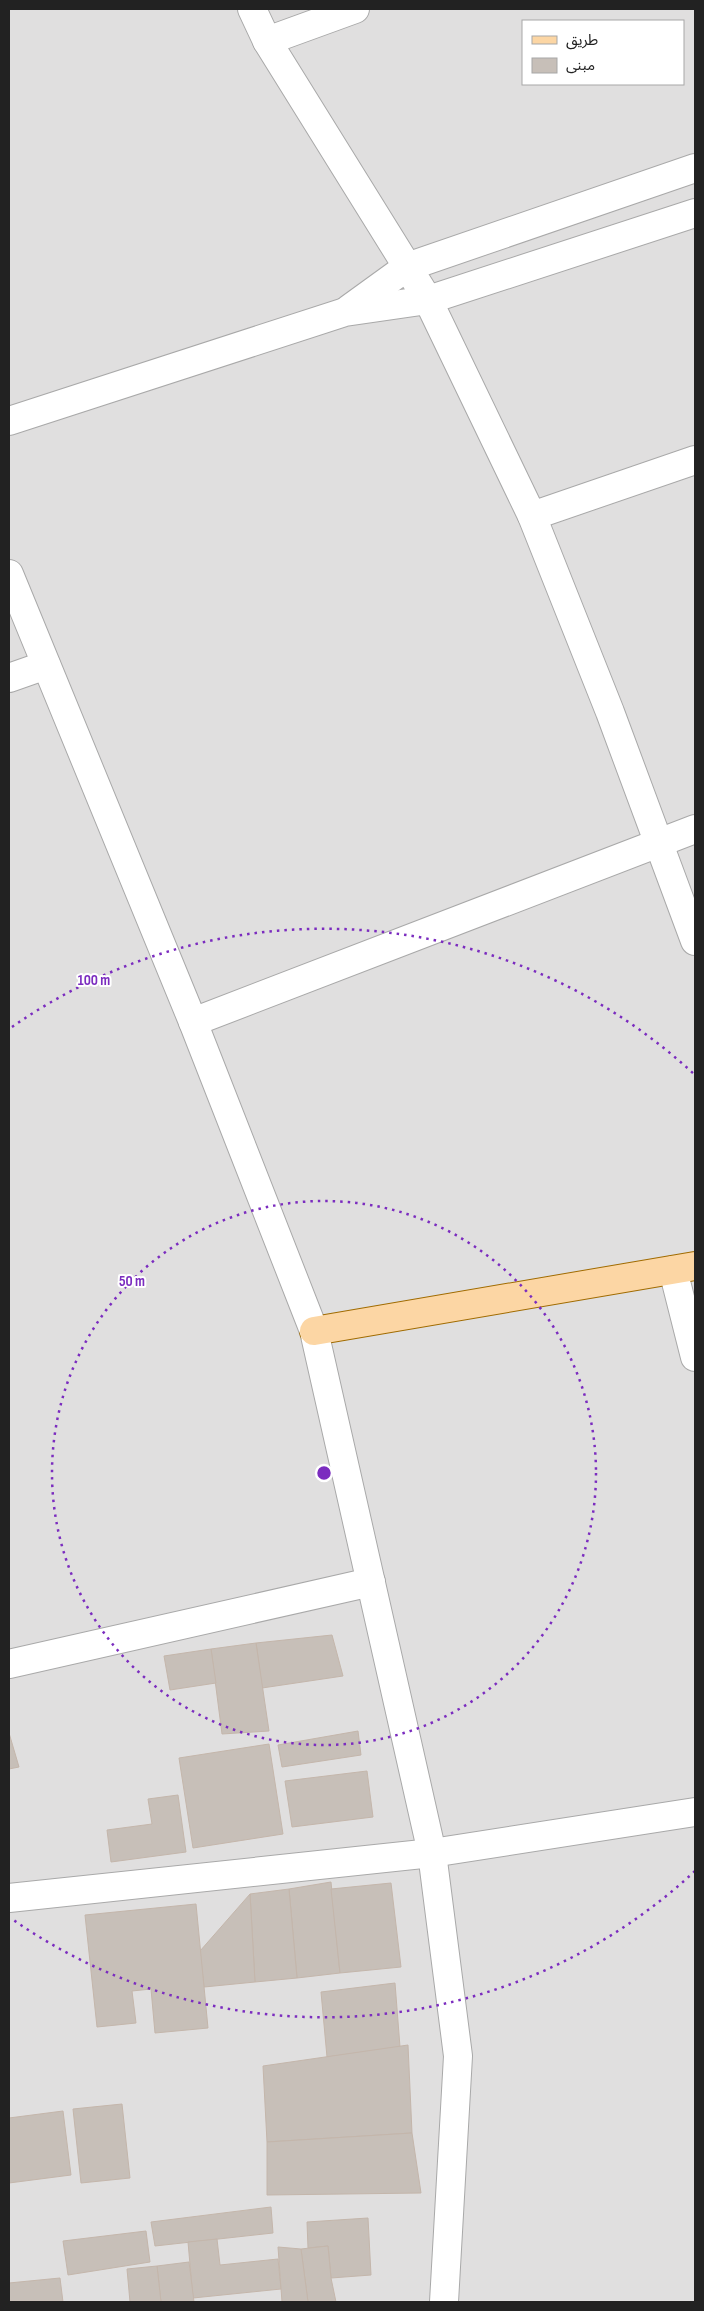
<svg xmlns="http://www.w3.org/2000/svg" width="704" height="2311" font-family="'Sofia Sans Condensed','Noto Sans Arabic',sans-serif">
	<rect width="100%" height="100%" fill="#f2efe9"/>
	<path fill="#e0dfdf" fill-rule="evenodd" d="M9 9H695V2302H9ZM523 21H683V84H523Z"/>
	<g fill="#c7bfb8" stroke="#c4b6ab">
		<polygon points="332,1635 343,1676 262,1688 256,1643"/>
		<polygon points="256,1643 269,1731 222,1734 211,1649"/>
		<polygon points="211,1649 216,1683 170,1690 164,1656"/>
		<polygon points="358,1731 361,1755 282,1767 278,1745"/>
		<polygon points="9,1733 19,1767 9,1769"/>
		<polygon points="269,1744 283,1834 193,1848 179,1758"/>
		<polygon points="367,1771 373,1817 292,1827 285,1781"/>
		<polygon points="178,1795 186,1852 111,1862 107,1830 152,1824 148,1799"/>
		<polygon points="331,1882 340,1973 297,1978 289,1889"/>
		<polygon points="391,1883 401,1967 340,1973 331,1889"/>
		<polygon points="289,1889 297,1978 255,1982 250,1894"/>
		<polygon points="250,1894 255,1982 204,1987 200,1951"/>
		<polygon points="196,1904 208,2028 155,2033 151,1989 132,1991 136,2023 97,2027 85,1915"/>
		<polygon points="395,1983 400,2047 327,2057 321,1992"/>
		<polygon points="408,2045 412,2133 267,2142 263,2066"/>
		<polygon points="122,2104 130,2178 81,2183 73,2109"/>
		<polygon points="63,2111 71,2175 9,2183 9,2118"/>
		<polygon points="412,2133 421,2193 267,2195 267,2142"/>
		<polygon points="271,2207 273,2233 155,2246 151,2222"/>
		<polygon points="368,2218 371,2275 331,2278 328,2246 308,2248 307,2222"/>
		<polygon points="146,2231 150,2262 68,2275 63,2241"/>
		<polygon points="217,2239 220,2265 278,2259 281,2289 193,2298 188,2242"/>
		<polygon points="328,2246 331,2278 336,2302 308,2302 301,2249"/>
		<polygon points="278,2247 301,2249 308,2302 282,2302"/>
		<polygon points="189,2262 194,2302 161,2302 157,2266"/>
		<polygon points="157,2266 161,2302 130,2302 127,2269"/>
		<polygon points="60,2278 63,2302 9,2302 9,2283"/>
	</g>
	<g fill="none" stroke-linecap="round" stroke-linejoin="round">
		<g stroke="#a9a9a9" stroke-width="30">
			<g id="minor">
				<polyline points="252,9 267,41 428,300 532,516 610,712 695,941"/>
				<polyline points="267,41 355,9"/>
				<polyline points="349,309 407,267 695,168"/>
				<polyline points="9,421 345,312 428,300 695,213"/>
				<polyline points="532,516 695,460"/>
				<polyline points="9,574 193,1022 314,1331 432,1853 458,2056 444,2302"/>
				<polyline points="9,678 46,665"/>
				<polyline points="193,1022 695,829"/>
				<polyline points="673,1270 695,1357"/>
				<polyline points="9,1664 371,1582"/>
				<polyline points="9,1898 432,1853 695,1812"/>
			</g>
		</g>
		<g stroke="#a06b00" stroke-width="30">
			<polyline id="major" points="314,1331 695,1266"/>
		</g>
		<use href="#minor" stroke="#fff" stroke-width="28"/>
		<use href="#major" stroke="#fcd6a4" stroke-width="28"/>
	</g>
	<g fill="none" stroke="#7b2cbf" stroke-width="2.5" stroke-dasharray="2.5 5">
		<circle cx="324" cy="1473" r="272"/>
		<path d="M695 1871A544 544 0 0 1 12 1919M12 1027A544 544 0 0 1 695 1075"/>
	</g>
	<circle cx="324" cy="1473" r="8" fill="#7b2cbf" stroke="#fff" stroke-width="2.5"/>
	<g font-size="15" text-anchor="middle" font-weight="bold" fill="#7b2cbf" stroke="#fff" stroke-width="4" stroke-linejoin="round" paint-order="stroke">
		<text x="94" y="985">100 m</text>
		<text x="132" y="1286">50 m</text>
	</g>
	<rect width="704" height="2311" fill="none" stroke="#222222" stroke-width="20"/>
	<rect x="522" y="20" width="162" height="65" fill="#ffffff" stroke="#a7a7a7"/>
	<rect x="532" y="36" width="25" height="8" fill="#fcd6a4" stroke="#a7a7a7"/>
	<text x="566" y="45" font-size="15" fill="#222222">طريق</text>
	<rect x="532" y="58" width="25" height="15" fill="#c7bfb8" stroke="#a7a7a7"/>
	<text x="566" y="70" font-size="15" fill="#222222">مبنى</text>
</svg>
